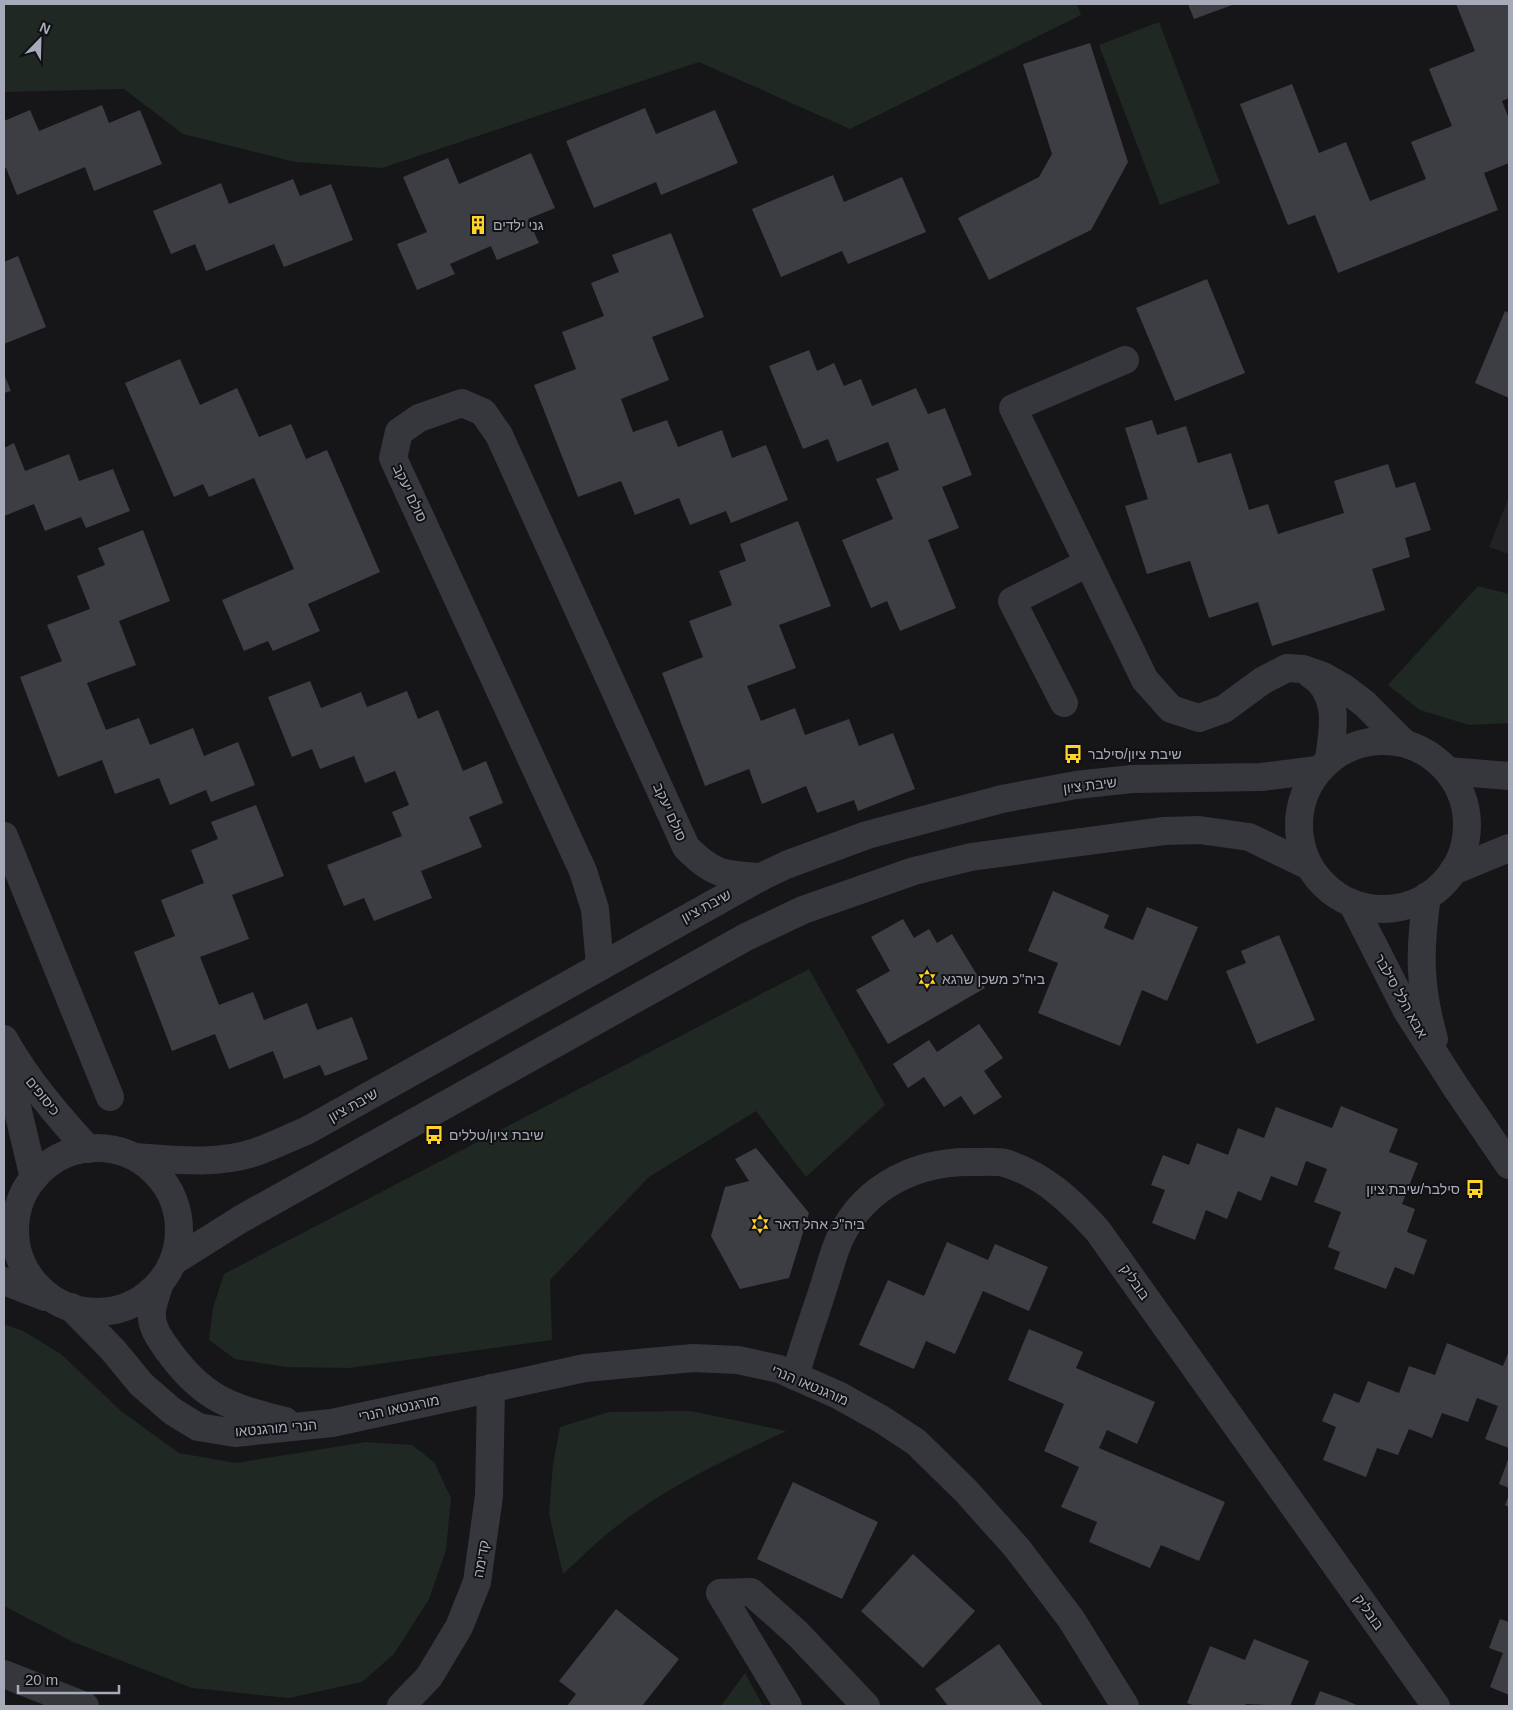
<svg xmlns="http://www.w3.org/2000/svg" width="1513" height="1710" font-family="Arial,'Noto Sans Hebrew',sans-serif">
	<rect width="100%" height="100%" fill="#161618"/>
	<polygon fill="#222225" points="1509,497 1509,554 1489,547"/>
	<g fill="#1f2822">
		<polygon points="4,4 1077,4 1081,15 850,129 699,62 382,168 295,162 183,134 124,89 4,92"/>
		<polygon points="1159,22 1220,183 1160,205 1099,45"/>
		<polygon points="1478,586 1509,594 1509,723 1469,725 1420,710 1388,685"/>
		<polygon points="809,969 885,1105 806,1177 756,1111 649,1177 550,1280 552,1340 349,1368 286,1367 235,1359 209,1340 213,1308 224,1274"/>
		<polygon points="4,1324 25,1332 61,1354 121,1411 179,1453 236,1463 366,1442 412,1445 434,1462 451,1498 446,1550 429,1599 394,1654 362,1682 289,1698 192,1688 73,1642 4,1606"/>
		<path d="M691 1411 786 1431C729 1458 667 1486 617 1526 598 1540 581 1558 563 1574L549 1514 553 1464 560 1427 609 1412Z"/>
		<polygon points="745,1673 763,1706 721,1706"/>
	</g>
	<g fill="#3d3e43">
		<polygon points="1188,4 1235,4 1194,19"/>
		<polygon points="1456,4 1509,4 1509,98 1502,101 1509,119 1509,163 1484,173 1498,210 1338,273 1315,215 1288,225 1240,104 1292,84 1319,153 1346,142 1370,201 1426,179 1411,142 1452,126 1429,69 1475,51"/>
		<polygon points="1090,43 1128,162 1091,230 989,280 958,218 1039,177 1052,154 1023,64"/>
		<polygon points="102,105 109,123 140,110 162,164 94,191 85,167 17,195 6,168 4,169 4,121 30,110 39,131"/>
		<polygon points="645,108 656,134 715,110 738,163 661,195 656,182 594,208 566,141"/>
		<polygon points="531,153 555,208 528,219 539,243 497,260 491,246 450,264 455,274 417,290 397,244 427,232 403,177 448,158 459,184"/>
		<polygon points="833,175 844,202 902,177 926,232 848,264 842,251 781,277 752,209"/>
		<polygon points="293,179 300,196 331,184 353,240 284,267 274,244 206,271 195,244 171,254 153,211 221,183 229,204"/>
		<polygon points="671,233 704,317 652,337 669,380 621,399 633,432 667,420 678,447 722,430 732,458 766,445 788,500 731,523 726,511 690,525 679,498 635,515 621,481 578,497 534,385 576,369 562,332 604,316 591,283 619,272 612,255"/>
		<polygon points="18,256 46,327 4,344 4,262"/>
		<polygon points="1207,279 1245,373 1175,401 1136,308"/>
		<polygon points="1505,311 1509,313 1509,398 1475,383"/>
		<polygon points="809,350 817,371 834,363 844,386 861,379 872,406 916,388 928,414 945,408 972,475 942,487 959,528 928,540 956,608 900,631 887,601 871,608 842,540 893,519 876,479 899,470 888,442 837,462 828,439 803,449 769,366"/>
		<polygon points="180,359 200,405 237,388 259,437 291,424 306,459 327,450 380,572 308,604 320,631 273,651 268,641 244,651 222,600 294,569 254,478 209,497 203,484 174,497 125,383"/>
		<polygon points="4,374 11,391 4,393"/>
		<polygon points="1152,420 1157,435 1186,426 1198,463 1231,453 1249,510 1268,504 1278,534 1344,513 1334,481 1388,464 1396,488 1415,482 1431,530 1405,538 1410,557 1372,569 1385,610 1272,646 1258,602 1209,618 1190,561 1147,574 1125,506 1148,499 1125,428"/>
		<polygon points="14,443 25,471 69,454 79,481 113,469 130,511 86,528 81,517 45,531 34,504 4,516 4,448"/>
		<polygon points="798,521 831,606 779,625 796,668 747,686 761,721 795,708 805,735 849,719 859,746 893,733 915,789 858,811 854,800 817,813 806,786 762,804 749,769 705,786 662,673 703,657 689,621 732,605 719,571 746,561 740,544"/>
		<polygon points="143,530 170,601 119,621 136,665 87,683 106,730 139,718 150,745 193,728 204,756 238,742 255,785 211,802 206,790 170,805 159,778 115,794 102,760 58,777 20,677 62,661 47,625 90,609 77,576 105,565 98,548"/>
		<polygon points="310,681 321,708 361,692 367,707 407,691 418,719 438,710 463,771 486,761 503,803 469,817 482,847 421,871 432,898 374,921 364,898 344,906 327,865 402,836 392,812 409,805 395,771 365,783 354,756 320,769 312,749 292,757 268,697"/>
		<polygon points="256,805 284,876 232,895 249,939 200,957 219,1005 253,992 264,1020 307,1003 317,1030 352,1017 368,1059 325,1076 320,1065 284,1079 273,1051 229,1069 215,1034 172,1051 134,952 175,936 161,900 204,883 191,850 218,839 211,822"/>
		<polygon points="1053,891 1109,915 1104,928 1133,940 1147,907 1198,927 1167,1001 1142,990 1120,1046 1038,1013 1058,963 1028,951"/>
		<polygon points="903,919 914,938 929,929 937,943 952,934 985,988 888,1044 856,990 890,971 871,937"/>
		<polygon points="1279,935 1315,1020 1257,1044 1226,971 1246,963 1241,951"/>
		<polygon points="979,1024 1003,1058 984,1071 1002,1097 974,1115 961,1096 944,1107 924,1077 908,1088 893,1064 929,1040 937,1052"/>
		<polygon points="1341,1106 1398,1129 1389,1152 1418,1163 1402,1204 1415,1209 1407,1232 1427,1240 1414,1275 1395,1267 1386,1289 1334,1269 1340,1252 1328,1247 1341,1212 1314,1202 1327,1169 1306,1161 1297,1186 1271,1176 1261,1201 1238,1191 1227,1219 1206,1210 1195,1240 1152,1223 1165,1190 1151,1185 1163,1155 1189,1165 1197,1143 1228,1155 1238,1128 1264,1138 1276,1107 1332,1128"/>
		<polygon points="756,1148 809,1213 789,1278 740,1289 711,1236 725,1187 749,1181 735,1159"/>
		<polygon points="947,1242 988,1260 995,1244 1048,1267 1029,1311 983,1291 955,1354 926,1341 914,1369 859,1345 888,1280 924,1296"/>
		<polygon points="1029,1329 1083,1352 1076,1368 1155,1402 1137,1444 1107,1430 1099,1448 1225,1502 1199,1561 1161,1545 1150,1568 1089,1542 1097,1522 1061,1507 1079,1467 1044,1451 1064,1404 1008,1380"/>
		<polygon points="1447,1343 1503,1366 1509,1351 1509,1448 1485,1439 1498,1406 1477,1398 1468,1422 1442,1413 1432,1438 1409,1429 1398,1455 1377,1448 1366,1477 1323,1460 1336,1427 1322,1421 1334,1393 1359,1403 1368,1381 1399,1393 1409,1366 1435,1375"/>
		<polygon points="1509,1457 1509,1488 1499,1484"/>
		<polygon points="793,1482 878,1522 842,1599 757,1559"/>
		<polygon points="1509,1495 1509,1507 1505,1505"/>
		<polygon points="913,1554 975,1611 923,1668 861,1611"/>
		<polygon points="616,1609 679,1659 642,1706 567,1706 576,1694 559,1681"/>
		<polygon points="1500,1619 1509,1622 1509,1695 1490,1687 1503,1653 1489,1648"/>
		<polygon points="1254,1639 1309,1661 1290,1706 1246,1704 1245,1706 1196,1706 1187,1703 1210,1646 1245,1660"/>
		<polygon points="999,1644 1043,1706 948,1706 935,1689"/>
		<polygon points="1320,1691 1345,1700 1359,1706 1314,1706"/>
	</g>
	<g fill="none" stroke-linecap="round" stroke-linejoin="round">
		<g stroke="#36373d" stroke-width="28">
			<polyline points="1125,360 1013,408 1145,680 1171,709 1199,718 1224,709 1262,681 1287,668 1303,669 1323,676 1344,688 1365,704 1404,743"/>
			<path d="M1310 674C1341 693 1333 730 1329 759"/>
			<polyline points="1064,703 1012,601 1088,563"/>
			<circle cx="1383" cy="825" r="84"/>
			<polyline points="1448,771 1509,776"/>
			<polyline points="4,836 110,1097"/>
			<polyline points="1453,871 1509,848"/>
			<path d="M1427 896C1419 951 1419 986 1434 1039"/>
			<polyline points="1352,903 1407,1011 1455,1086 1509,1165"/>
			<path d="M600 966 595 909 583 871 393 458 399 432 419 418 462 403 483 412 499 435 686 847C713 875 724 875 761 877"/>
			<path d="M4 1039C27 1080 56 1114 88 1149"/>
			<polyline points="5,1057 34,1178"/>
			<circle cx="97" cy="1230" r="82"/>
			<path d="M136 1157C176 1160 217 1165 256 1152 273 1146 289 1138 306 1131L761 877 786 865 867 835 1002 799 1076 785 1132 779 1261 777 1318 770"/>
			<polyline points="174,1261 241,1219 746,937 803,910 914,871 971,857 1051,846 1164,831 1199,830 1249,837 1309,866"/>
			<polyline points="4,1281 45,1297"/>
			<path d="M159 1285C157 1293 153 1302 152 1311 150 1325 159 1338 167 1349 201 1397 229 1408 285 1421"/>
			<polyline points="71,1307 113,1350 141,1384 172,1411 198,1427 235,1433 332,1423 585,1368 693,1358 738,1360 779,1369 838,1395 881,1419 916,1442 966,1491 1017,1548 1071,1619 1125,1706"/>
			<path d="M795 1376C804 1345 815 1314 825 1283 830 1267 834 1250 841 1236 866 1185 919 1160 975 1162 984 1162 996 1161 1005 1163 1044 1175 1072 1202 1098 1231L1436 1706"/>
			<polyline points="4,1674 85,1706"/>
			<polyline points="401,1706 429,1677 459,1627 477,1582 489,1496 491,1388"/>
			<polyline points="788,1706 720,1593 751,1592 798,1634 866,1706"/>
		</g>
	</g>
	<defs>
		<g id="building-bare" transform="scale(1.5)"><path d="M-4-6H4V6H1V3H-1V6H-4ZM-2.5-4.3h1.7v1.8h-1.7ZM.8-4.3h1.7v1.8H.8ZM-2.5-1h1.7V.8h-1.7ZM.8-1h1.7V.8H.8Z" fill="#ffd327" stroke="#111113" stroke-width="2.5" paint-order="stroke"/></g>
		<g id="bus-bare" transform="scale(1.5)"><path d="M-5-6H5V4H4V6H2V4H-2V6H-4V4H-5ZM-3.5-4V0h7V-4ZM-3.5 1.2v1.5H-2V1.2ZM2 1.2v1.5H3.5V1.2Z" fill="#ffd327" stroke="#111113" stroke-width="2.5" paint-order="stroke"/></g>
		<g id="synagogue-bare" transform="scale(1.5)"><path d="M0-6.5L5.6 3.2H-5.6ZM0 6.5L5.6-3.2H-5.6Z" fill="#ffd327" stroke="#111113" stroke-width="2.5" paint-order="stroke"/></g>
	</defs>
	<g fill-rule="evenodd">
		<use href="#building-bare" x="478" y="225"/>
		<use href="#bus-bare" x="1073" y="754"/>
		<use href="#synagogue-bare" x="927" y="979"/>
		<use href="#bus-bare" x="434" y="1135"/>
		<use href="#bus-bare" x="1475" y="1189"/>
		<use href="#synagogue-bare" x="760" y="1224"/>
	</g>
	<g text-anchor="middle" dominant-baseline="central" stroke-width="4" stroke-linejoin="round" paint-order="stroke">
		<g font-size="14" fill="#a7aab9" stroke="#111113" text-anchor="start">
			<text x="493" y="225">גני ילדים</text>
			<text x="1088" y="754">שיבת ציון/סילבר</text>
			<text x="942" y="979">ביה"כ משכן שרגא</text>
			<text x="449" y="1135">שיבת ציון/טללים</text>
			<text x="1460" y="1189" text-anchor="end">סילבר/שיבת ציון</text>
			<text x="775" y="1224">ביה"כ אהל דאר</text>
		</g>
		<g font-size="14" fill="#a7aab9" stroke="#111113">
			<text transform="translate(410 493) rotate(65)">סולם יעקב</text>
			<text transform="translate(1090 785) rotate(-7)">שיבת ציון</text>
			<text transform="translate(670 812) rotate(66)">סולם יעקב</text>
			<text transform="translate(706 906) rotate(-28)">שיבת ציון</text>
			<text transform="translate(1401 996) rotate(61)">אבא הלל סילבר</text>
			<text transform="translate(43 1096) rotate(51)">כיסופים</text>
			<text transform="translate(353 1105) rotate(-29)">שיבת ציון</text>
			<text transform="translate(1135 1282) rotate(55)">בובליק</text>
			<text transform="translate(810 1385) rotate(23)">מורגנטאו הנרי</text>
			<text transform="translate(399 1408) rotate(-12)">מורגנטאו הנרי</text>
			<text transform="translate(276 1428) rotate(-5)">הנרי מורגנטאו</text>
			<text transform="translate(481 1559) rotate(-80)">קדימה</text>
			<text transform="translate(1369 1612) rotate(55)">בובליק</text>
		</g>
	</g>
	<rect width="1513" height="1710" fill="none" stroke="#a7aab9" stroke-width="10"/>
	<g transform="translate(40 40) rotate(23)" stroke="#111113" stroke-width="4" paint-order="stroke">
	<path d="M0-4L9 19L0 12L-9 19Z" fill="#a7aab9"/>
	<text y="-8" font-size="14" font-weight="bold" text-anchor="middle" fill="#a7aab9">N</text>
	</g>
	<path d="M18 1685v8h101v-8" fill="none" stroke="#a7aab9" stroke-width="2.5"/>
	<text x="25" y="1685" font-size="15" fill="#a7aab9" stroke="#111113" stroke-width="4" paint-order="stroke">20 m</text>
</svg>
